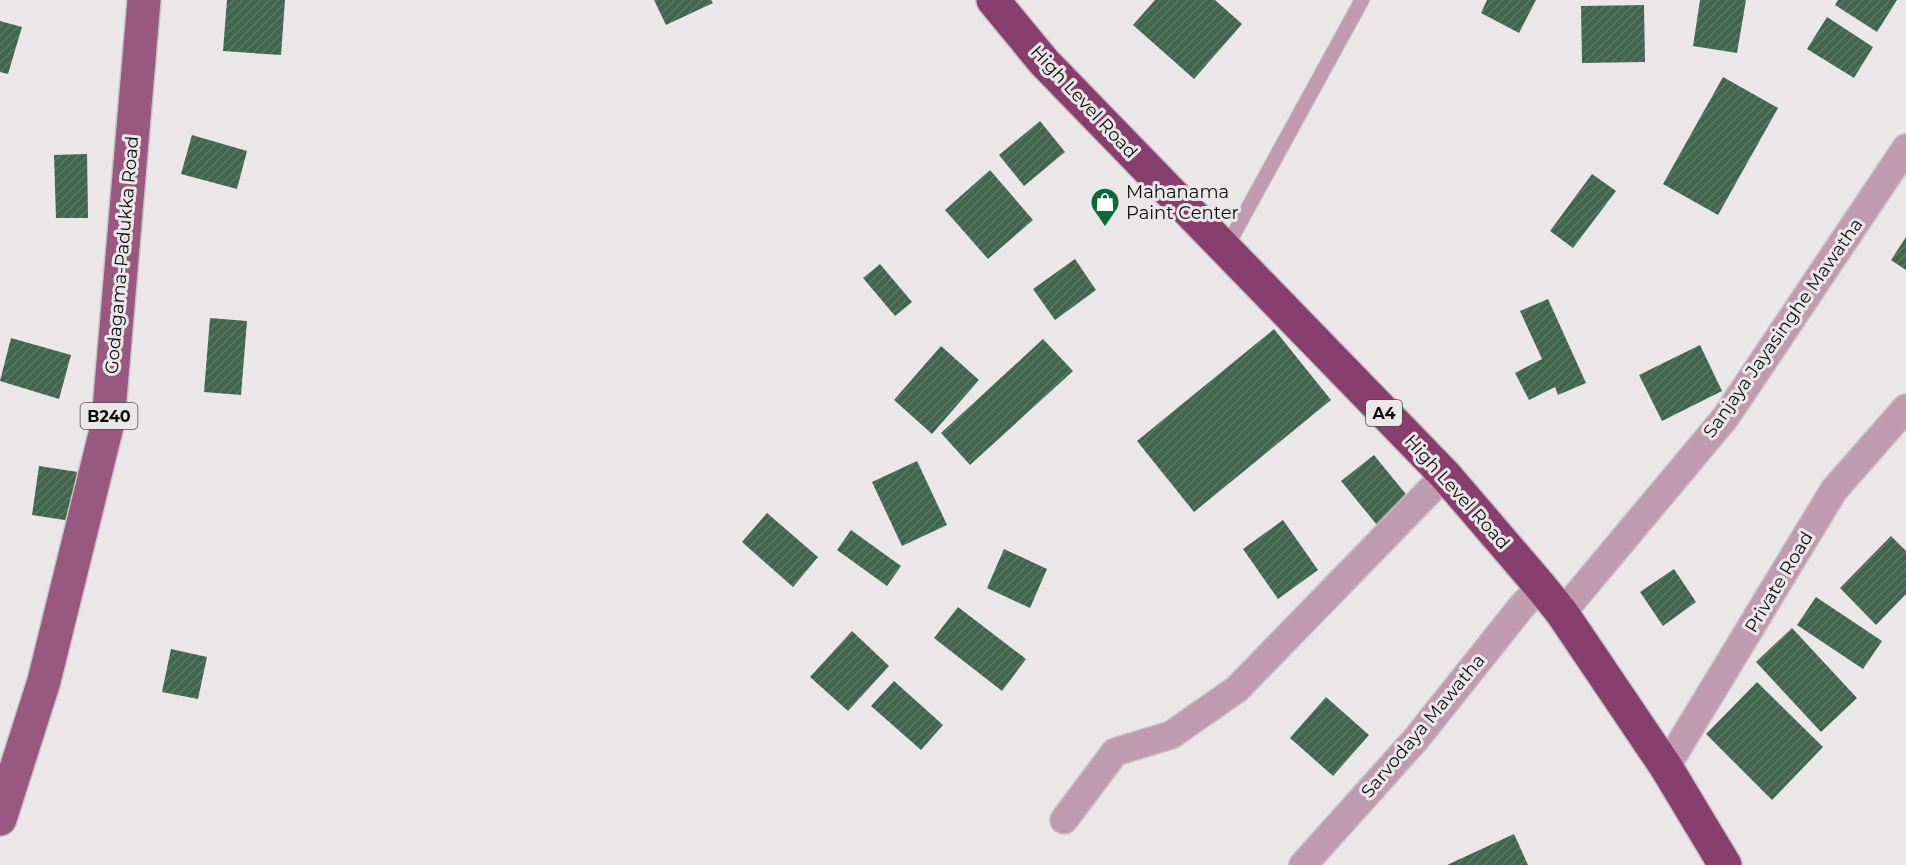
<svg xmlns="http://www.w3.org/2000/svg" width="1906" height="865" font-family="Montserrat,sans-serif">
	<defs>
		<pattern id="building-hatch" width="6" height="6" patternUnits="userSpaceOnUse" patternTransform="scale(1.5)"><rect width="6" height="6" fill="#41654d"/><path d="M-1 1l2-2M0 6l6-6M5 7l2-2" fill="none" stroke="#5e7967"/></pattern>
	</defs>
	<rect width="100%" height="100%" fill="#ebe7e9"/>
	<g fill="url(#building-hatch)">
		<polygon points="227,0 285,0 281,55 223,51"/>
		<polygon points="654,0 711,0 713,3 666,25"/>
		<polygon points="1155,0 1215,0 1242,24 1194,79 1133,25"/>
		<polygon points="1487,0 1536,0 1519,33 1481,13"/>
		<polygon points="1700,0 1746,0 1737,53 1693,46"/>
		<polygon points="1838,0 1897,0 1877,32 1835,5"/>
		<polygon points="1644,5 1645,62 1582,63 1581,6"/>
		<polygon points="1827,17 1873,47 1854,78 1807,49"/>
		<polygon points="0,21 22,27 8,74 0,72"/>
		<polygon points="1723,77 1778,108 1718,215 1663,184"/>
		<polygon points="1040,121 1065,152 1024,186 999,155"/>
		<polygon points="192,135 247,151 237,189 181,174"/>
		<polygon points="87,154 88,218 56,218 54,155"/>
		<polygon points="990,170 1033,220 988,259 945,210"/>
		<polygon points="1592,174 1616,191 1573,248 1550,231"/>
		<polygon points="1906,237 1906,270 1891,260"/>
		<polygon points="1075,259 1096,290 1055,320 1033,289"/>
		<polygon points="880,264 912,302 895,316 863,278"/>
		<polygon points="1548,299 1586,383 1558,395 1555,387 1529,400 1515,373 1542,359 1520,311"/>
		<polygon points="210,318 247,321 241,395 204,392"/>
		<polygon points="1274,329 1331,400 1194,512 1137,441"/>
		<polygon points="11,338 71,355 59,399 0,381"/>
		<polygon points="1043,339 1073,371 970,465 941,433"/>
		<polygon points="1700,345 1722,391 1662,421 1639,375"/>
		<polygon points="941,346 979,380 932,434 894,400"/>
		<polygon points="1374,455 1409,498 1377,525 1341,481"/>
		<polygon points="917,461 947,525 902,546 872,482"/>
		<polygon points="39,466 78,472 71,521 32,515"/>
		<polygon points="767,513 818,557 793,587 742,542"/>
		<polygon points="1283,520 1318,570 1278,599 1243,549"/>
		<polygon points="851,530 901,566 887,586 837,550"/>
		<polygon points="1891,536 1906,551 1906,594 1876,625 1840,588"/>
		<polygon points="1004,549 1047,569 1030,608 987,588"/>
		<polygon points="1674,569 1696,602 1663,626 1640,592"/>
		<polygon points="1816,597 1882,641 1863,669 1797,625"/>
		<polygon points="958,607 1026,659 1002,691 934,638"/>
		<polygon points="1792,628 1857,698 1821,732 1756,662"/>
		<polygon points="852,631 889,666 848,711 810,677"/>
		<polygon points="171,649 207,657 198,699 162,692"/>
		<polygon points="894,681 943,725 921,750 871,706"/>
		<polygon points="1757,682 1823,747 1772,800 1706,734"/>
		<polygon points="1326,697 1369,735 1333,776 1290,738"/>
		<polygon points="1514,834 1528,865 1447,865"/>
	</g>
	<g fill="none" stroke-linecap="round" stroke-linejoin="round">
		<g stroke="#c8c4c6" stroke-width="16">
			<polyline id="lane" points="1226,248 1362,0"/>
		</g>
		<g stroke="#c8c4c6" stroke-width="30">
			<g id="street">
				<polyline points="1562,613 1725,418 1906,148"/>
				<polyline points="1666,767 1834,490 1906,408"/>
				<polyline points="1064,820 1115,752 1171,735 1237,689 1445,475"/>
				<polyline points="1303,865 1416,739 1522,606 1541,587"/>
			</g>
		</g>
		<g stroke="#c8c4c6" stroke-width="36">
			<polyline id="primary" points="0,819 44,681 108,422 144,0"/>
		</g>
		<g stroke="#c8c4c6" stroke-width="36">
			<polyline id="highway" points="993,0 1044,62 1445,475 1541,587 1562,613 1666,767 1725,865"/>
		</g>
		<use href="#lane" stroke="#c09aaf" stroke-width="14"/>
		<use href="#street" stroke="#c09aaf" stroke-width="27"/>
		<use href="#primary" stroke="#98587f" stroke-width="33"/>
		<use href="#highway" stroke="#893f6e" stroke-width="33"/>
	</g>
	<defs>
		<g id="shop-pin" transform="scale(1.5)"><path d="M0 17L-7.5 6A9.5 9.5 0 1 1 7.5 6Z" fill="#0d693c" stroke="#ebe7e9"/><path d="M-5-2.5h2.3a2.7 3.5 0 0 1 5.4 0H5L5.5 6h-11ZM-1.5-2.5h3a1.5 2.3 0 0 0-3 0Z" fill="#fff"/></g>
	</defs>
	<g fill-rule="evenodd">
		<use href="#shop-pin" x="1105" y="202"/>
	</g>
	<g text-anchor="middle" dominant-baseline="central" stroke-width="6" stroke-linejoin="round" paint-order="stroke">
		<g fill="#ebe7e9" stroke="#504e4f" stroke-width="1.5">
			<rect x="1366" y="400" width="36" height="26" rx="4.5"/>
			<rect x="80.5" y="403" width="57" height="26" rx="4.5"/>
		</g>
		<g font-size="16" font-weight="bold" fill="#0e0d0d">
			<text x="1384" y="413">A4</text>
			<text x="109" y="416">B240</text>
		</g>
		<g font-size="18" fill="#0e0d0d" stroke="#ebe7e9">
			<text transform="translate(1084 102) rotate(47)">High Level Road</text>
			<text transform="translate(122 255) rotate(-85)">Godagama-Padukka Road</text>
			<text transform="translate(1783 328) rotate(-55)">Sanjaya Jayasinghe Mawatha</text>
			<text transform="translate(1457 492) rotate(48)">High Level Road</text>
			<text transform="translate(1779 582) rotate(-59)">Private Road</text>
			<text transform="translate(1423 726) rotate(-50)">Sarvodaya Mawatha</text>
		</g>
		<g font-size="18" fill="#0e0d0d" stroke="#ebe7e9" text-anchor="start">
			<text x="1126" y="192">Mahanama<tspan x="1126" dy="21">Paint Center</tspan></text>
		</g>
	</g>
</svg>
